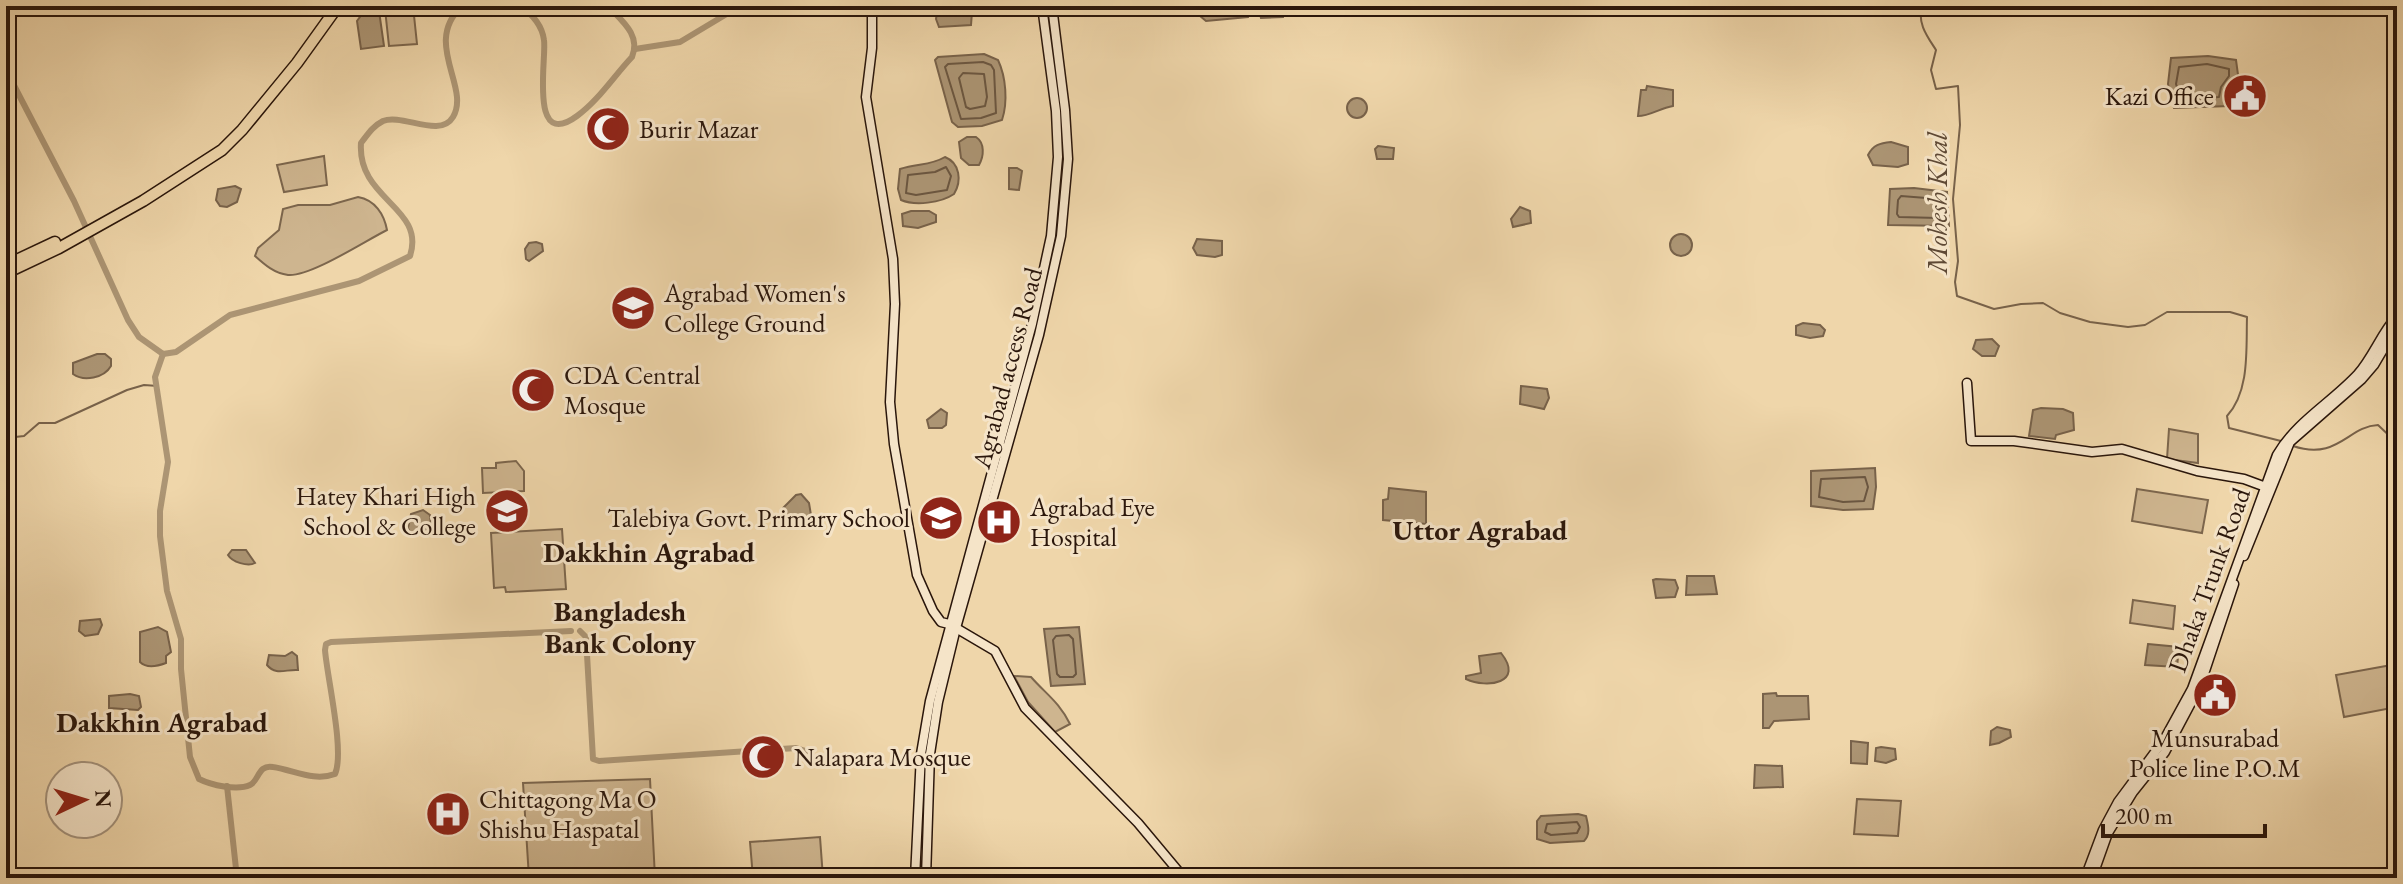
<svg xmlns="http://www.w3.org/2000/svg" width="2403" height="884" font-family="'EB Garamond',serif">
	<rect width="100%" height="100%" fill="#efd6aa"/>
	<filter id="stains"><feTurbulence type="fractalNoise" baseFrequency=".0025" numOctaves="4"/><feColorMatrix values="0 0 0 0 .2 0 0 0 0 .09 0 0 0 0 .02 0 0 0 .5 -.17"/></filter>
	<radialGradient id="worn" r=".72"><stop offset=".6" stop-color="#630" stop-opacity="0"/><stop offset="1" stop-color="#630" stop-opacity=".3"/></radialGradient>
	<g fill="#ceb58f" stroke="#7c664d" stroke-width="2">
		<polygon points="413,6 417,44 389,46 385,9"/>
		<polygon points="324,156 327,185 284,192 277,165"/>
		<path d="M358 197C375 200 384 214 387 230 365 241 310 277 288 275 274 273 265 265 255 256L258 248 279 230 283 209 298 205H330Z"/>
		<polygon points="2169,429 2198,434 2198,463 2167,459"/>
		<polygon points="516,461 524,471 524,491 483,493 482,468 496,468 496,463"/>
		<polygon points="2137,489 2208,500 2202,533 2132,521"/>
		<polygon points="562,529 566,589 506,592 505,587 494,588 491,533"/>
		<polygon points="2133,600 2175,606 2173,629 2130,623"/>
		<polygon points="2397,664 2397,707 2344,717 2336,675"/>
		<path d="M1014 676 1031 677C1047 695 1059 702 1070 724L1055 732 1028 702Z"/>
		<polygon points="650,779 655,878 529,878 523,783"/>
		<polygon points="1857,799 1901,801 1898,836 1854,834"/>
		<polygon points="820,837 823,878 753,878 750,842"/>
	</g>
	<g fill="#ac9574" stroke="#78624a" stroke-width="2">
		<polygon points="938,6 969,6 972,12 971,25 939,27 936,19"/>
		<polygon points="1198,6 1252,6 1248,17 1206,21 1200,16"/>
		<polygon points="1258,6 1284,6 1283,17 1261,18"/>
		<polygon points="379,11 384,46 361,49 357,21 363,13"/>
		<path d="M984 54 998 60C1006 77 1008 102 1002 120L982 126 958 127 952 122 935 60 938 57Z"/>
		<polygon points="2208,56 2236,60 2239,82 2234,82 2234,89 2228,90 2229,106 2174,108 2168,84 2171,58"/>
		<path d="M1647 86 1673 90V106C1660 108 1650 116 1638 116L1641 90H1646Z"/>
		<circle cx="1357" cy="108" r="10"/>
		<path d="M967 137H976C985 143 984 156 979 165H969L961 158 959 142Z"/>
		<path d="M1891 142 1908 147V164L1898 167 1873 165 1868 155C1873 145 1880 143 1891 142Z"/>
		<polygon points="1378,146 1394,148 1393,159 1377,159 1375,149"/>
		<path d="M945 157C960 163 962 181 954 194 941 203 915 206 901 200L898 189 900 169C917 163 930 166 945 157Z"/>
		<polygon points="1009,168 1017,168 1022,171 1019,190 1009,189"/>
		<polygon points="235,186 241,189 237,202 227,207 220,206 216,200 218,189"/>
		<polygon points="1914,188 1947,192 1949,226 1888,225 1890,189"/>
		<polygon points="1520,207 1530,211 1531,223 1513,227 1511,219"/>
		<polygon points="911,211 929,211 936,215 936,222 918,228 903,226 902,214"/>
		<circle cx="1681" cy="245" r="11"/>
		<polygon points="1197,239 1222,241 1222,255 1215,257 1197,255 1193,248"/>
		<polygon points="536,242 542,244 543,251 529,261 526,259 525,249 529,243"/>
		<polygon points="1803,323 1820,325 1825,330 1823,336 1810,338 1796,335 1796,326"/>
		<polygon points="1992,339 1999,346 1995,356 1982,356 1973,349 1976,340"/>
		<path d="M97 354H105L111 359V366C104 378 84 382 73 374V363Z"/>
		<polygon points="1521,386 1547,389 1549,398 1544,409 1520,404"/>
		<polygon points="2041,408 2063,409 2073,413 2074,430 2056,435 2055,439 2029,436 2033,410"/>
		<polygon points="941,409 947,413 946,425 942,428 929,428 927,420"/>
		<polygon points="1875,468 1876,487 1873,509 1843,510 1811,506 1811,471"/>
		<polygon points="1389,488 1426,492 1426,524 1383,520 1383,500 1388,499"/>
		<path d="M801 494 809 503 811 515C804 524 795 524 786 518L783 508 796 495Z"/>
		<polygon points="423,510 430,515 431,526 422,532 411,534 408,528 411,514"/>
		<path d="M232 550H246L255 563C248 567 232 562 228 555Z"/>
		<polygon points="1687,576 1714,576 1717,594 1686,595"/>
		<polygon points="1656,579 1675,580 1678,588 1675,597 1656,598 1653,580"/>
		<polygon points="100,619 102,625 98,634 85,636 79,631 80,621"/>
		<path d="M158 627 167 632 171 652 166 656V663C158 666 147 669 140 662V632Z"/>
		<polygon points="1079,627 1085,684 1051,686 1044,629"/>
		<polygon points="2148,644 2179,647 2177,667 2145,665"/>
		<path d="M292 652 297 656 298 670C286 669 276 676 267 665L269 655 285 656Z"/>
		<path d="M1501 653C1525 683 1487 689 1466 679V676L1481 673 1479 656Z"/>
		<polygon points="1776,693 1777,696 1808,696 1809,719 1774,721 1769,728 1763,728 1763,694"/>
		<polygon points="130,694 139,696 141,707 138,710 109,708 109,696"/>
		<polygon points="1997,727 2010,730 2011,737 1999,743 1990,745 1991,731"/>
		<polygon points="1851,741 1868,743 1867,764 1851,763"/>
		<polygon points="1881,747 1895,749 1896,759 1886,763 1875,761 1876,748"/>
		<polygon points="1755,765 1782,766 1783,787 1754,788"/>
		<path d="M1578 814 1586 816C1588 825 1591 834 1584 841L1550 843 1537 839V821L1541 816Z"/>
	</g>
	<g fill="none" stroke-linecap="round" stroke-linejoin="round">
		<g stroke="#6b5640" stroke-width="2">
			<polygon points="983,62 991,65 994,70 996,113 981,118 961,119 945,67 948,64"/>
			<polygon points="2207,64 2229,69 2229,76 2221,87 2219,97 2181,100 2176,84 2179,67"/>
			<polygon points="963,73 984,74 987,97 985,106 970,109 966,107 959,78"/>
			<polygon points="946,167 951,176 947,190 916,195 906,193 908,175 935,172"/>
			<polygon points="1901,196 1939,199 1942,215 1938,218 1899,217 1897,214 1898,200"/>
			<polygon points="1865,477 1868,487 1864,501 1843,502 1819,497 1821,479"/>
			<polygon points="1069,635 1073,639 1076,674 1073,677 1060,677 1057,674 1053,640 1056,636"/>
			<polygon points="1577,822 1580,827 1577,833 1551,835 1545,832 1547,824"/>
		</g>
		<g stroke="#78624a" stroke-width="2">
			<path d="M1922 6C1917 23 1927 36 1936 50L1931 70 1936 89 1958 86 1960 125 1953 199 1958 261 1955 282 1957 296 1994 309 2021 304 2043 303 2060 313 2090 322 2128 327 2145 325 2167 312H2230L2247 317C2246 349 2250 391 2227 416L2229 428 2281 441"/>
			<polyline points="6,438 24,436 39,423 55,423 127,390 144,385 158,386"/>
			<path d="M2293 446C2338 461 2348 426 2378 425L2397 443"/>
		</g>
		<g stroke="#ac9574" stroke-width="6">
			<path d="M520 6C532 14 542 25 544 40 547 57 528 152 577 116 598 101 614 76 632 57 641 35 622 21 608 6"/>
			<polyline points="635,49 680,42 740,6"/>
			<path d="M6 70 74 201 128 320 139 337 163 354 176 352 230 315 359 281 410 256C426 207 357 200 361 143 368 134 373 126 383 121 402 113 440 139 453 117 471 87 422 43 462 6"/>
			<path d="M163 354 155 377 168 462 160 511V536L167 591 181 639V669L190 757 199 779C211 785 237 791 250 785 259 781 258 764 273 767 294 770 314 782 335 774 345 752 327 677 325 650L326 644 331 642 571 631"/>
			<polyline points="580,631 586,637 593,759 599,761 796,748 809,752"/>
			<polyline points="227,786 237,878"/>
		</g>
		<g stroke="#2a160b" stroke-width="11">
			<g id="secondary">
				<polyline points="872,6 872,48 866,97 893,259 895,304 890,402 894,444 917,575 933,611 941,622 949,624"/>
				<polyline points="1967,383 1971,441 2014,441 2092,452 2122,449 2197,471 2244,479 2263,486"/>
				<polyline points="2244,556 2290,442 2362,379 2374,365 2397,326"/>
				<polyline points="956,628 995,651 1025,708 1138,823 1184,878"/>
				<polyline points="915,878 921,754 930,701 1032,324 1051,236 1058,157 1056,111 1042,6"/>
				<polyline points="926,878 930,754 938,702 956,628 1039,335 1061,236 1068,159 1065,110 1052,6"/>
				<path d="M2085 878 2103 830 2118 802 2164 740 2192 689 2277 455C2297 421 2331 403 2358 374 2373 357 2381 334 2397 316"/>
				<polyline points="2092,878 2108,833 2133,792 2165,752 2200,686 2234,584"/>
			</g>
		</g>
		<g stroke="#2a160b" stroke-width="13">
			<g id="highway">
				<polyline points="6,265 55,242"/>
				<polyline points="6,273 59,248 143,201 222,150 242,130 297,63 338,6"/>
			</g>
		</g>
		<use href="#secondary" stroke="#f5e4c8" stroke-width="8"/>
		<use href="#highway" stroke="#efd6aa" stroke-width="10"/>
	</g>
	<defs>
		<g id="civic-disc" transform="scale(2.3)"><circle r="9.5" fill="#8f2418" stroke="#f5e4c8"/><path d="M-.6-6.5H3V-4.5H.6V-3L4-1V1h2V6H-6V1h2V-1L-.6-3ZM-1.2 2.5V6h2.4V2.5Z" fill="#fff"/></g>
		<g id="mosque-disc" transform="scale(2.3)"><circle r="9.5" fill="#8f2418" stroke="#f5e4c8"/><path d="M3.5-4.9A6 6 0 1 0 3.5 4.9A5 5 0 1 1 3.5-4.9Z" fill="#fff"/></g>
		<g id="university-disc" transform="scale(2.3)"><circle r="9.5" fill="#8f2418" stroke="#f5e4c8"/><path d="M0-5L7-2L0 1L-7-2ZM-4 1L0 2.5L4 1V4Q0 6-4 4Z" fill="#fff"/></g>
		<g id="school-disc" transform="scale(2.3)"><circle r="9.5" fill="#8f2418" stroke="#f5e4c8"/><path d="M0-5L7-2L0 1L-7-2ZM-4 1L0 2.5L4 1V4Q0 6-4 4Z" fill="#fff"/></g>
		<g id="hospital-disc" transform="scale(2.3)"><circle r="9.5" fill="#8f2418" stroke="#f5e4c8"/><path d="M-5-5h3v3.5h4V-5h3V5h-3V1.5h-4V5h-3Z" fill="#fff"/></g>
	</defs>
	<g fill-rule="evenodd">
		<use href="#civic-disc" x="2245" y="96"/>
		<use href="#mosque-disc" x="608" y="129"/>
		<use href="#university-disc" x="633" y="308"/>
		<use href="#mosque-disc" x="533" y="390"/>
		<use href="#school-disc" x="507" y="511"/>
		<use href="#school-disc" x="941" y="518"/>
		<use href="#hospital-disc" x="999" y="522"/>
		<use href="#civic-disc" x="2215" y="695"/>
		<use href="#mosque-disc" x="763" y="757"/>
		<use href="#hospital-disc" x="448" y="814"/>
	</g>
	<g text-anchor="middle" dominant-baseline="central" stroke-width="6" stroke-linejoin="round" paint-order="stroke">
		<g font-size="26" fill="#2a160b" stroke="#f5e4c8" text-anchor="start">
			<text x="2214" y="96" text-anchor="end">Kazi Office</text>
			<text x="639" y="129">Burir Mazar</text>
			<text x="664" y="293">Agrabad Women's<tspan x="664" dy="30">College Ground</tspan></text>
			<text x="564" y="375">CDA Central<tspan x="564" dy="30">Mosque</tspan></text>
			<text x="476" y="496" text-anchor="end">Hatey Khari High<tspan x="476" dy="30">School &amp; College</tspan></text>
			<text x="1030" y="507">Agrabad Eye<tspan x="1030" dy="30">Hospital</tspan></text>
			<text x="910" y="518" text-anchor="end">Talebiya Govt. Primary School</text>
			<text x="2215" y="738" text-anchor="middle">Munsurabad<tspan x="2215" dy="30">Police line P.O.M</tspan></text>
			<text x="794" y="757">Nalapara Mosque</text>
			<text x="479" y="799">Chittagong Ma O<tspan x="479" dy="30">Shishu Haspatal</tspan></text>
		</g>
		<g font-size="26" fill="#2a160b" stroke="#f5e4c8">
			<text transform="translate(1007 368) rotate(-75)">Agrabad access Road</text>
			<text transform="translate(2209 580) rotate(-70)">Dhaka Trunk Road</text>
		</g>
		<g font-size="28" font-style="italic" fill="#5e4935" stroke="#f5e4c8">
			<text transform="translate(1937 203) rotate(-90)">Mohesh Khal</text>
		</g>
		<g font-size="28" font-weight="bold" fill="#2a160b" stroke="#f5e4c8">
			<text x="1480" y="530">Uttor Agrabad</text>
			<text x="649" y="552">Dakkhin Agrabad</text>
			<text x="620" y="611">Bangladesh<tspan x="620" dy="32">Bank Colony</tspan></text>
			<text x="162" y="722">Dakkhin Agrabad</text>
		</g>
	</g>
	<rect width="2403" height="884" fill="none" stroke="#efd6aa" stroke-width="32"/>
	<rect x="8" y="8" width="2387" height="868" fill="none" stroke="#2a160b" stroke-width="4"/>
	<rect x="16" y="16" width="2371" height="852" fill="none" stroke="#2a160b" stroke-width="2"/>
	<g transform="translate(84 800) rotate(86)"><circle r="38" fill="#f5e4c8" stroke="#a4927c" stroke-width="2"/>
	<path d="M0-6L14 30L0 20L-14 30Z" fill="#8f2418"/>
	<text y="-12" font-size="22" font-weight="bold" text-anchor="middle" fill="#2a160b">N</text>
	</g>
	<path d="M2103 824v12h162v-12" fill="none" stroke="#2a160b" stroke-width="4"/>
	<text x="2115" y="824" font-size="24" fill="#2a160b" stroke="#f5e4c8" stroke-width="6" paint-order="stroke">200 m</text>
	<rect width="100%" height="100%" filter="url(#stains)"/>
	<rect width="100%" height="100%" fill="url(#worn)"/>
</svg>
